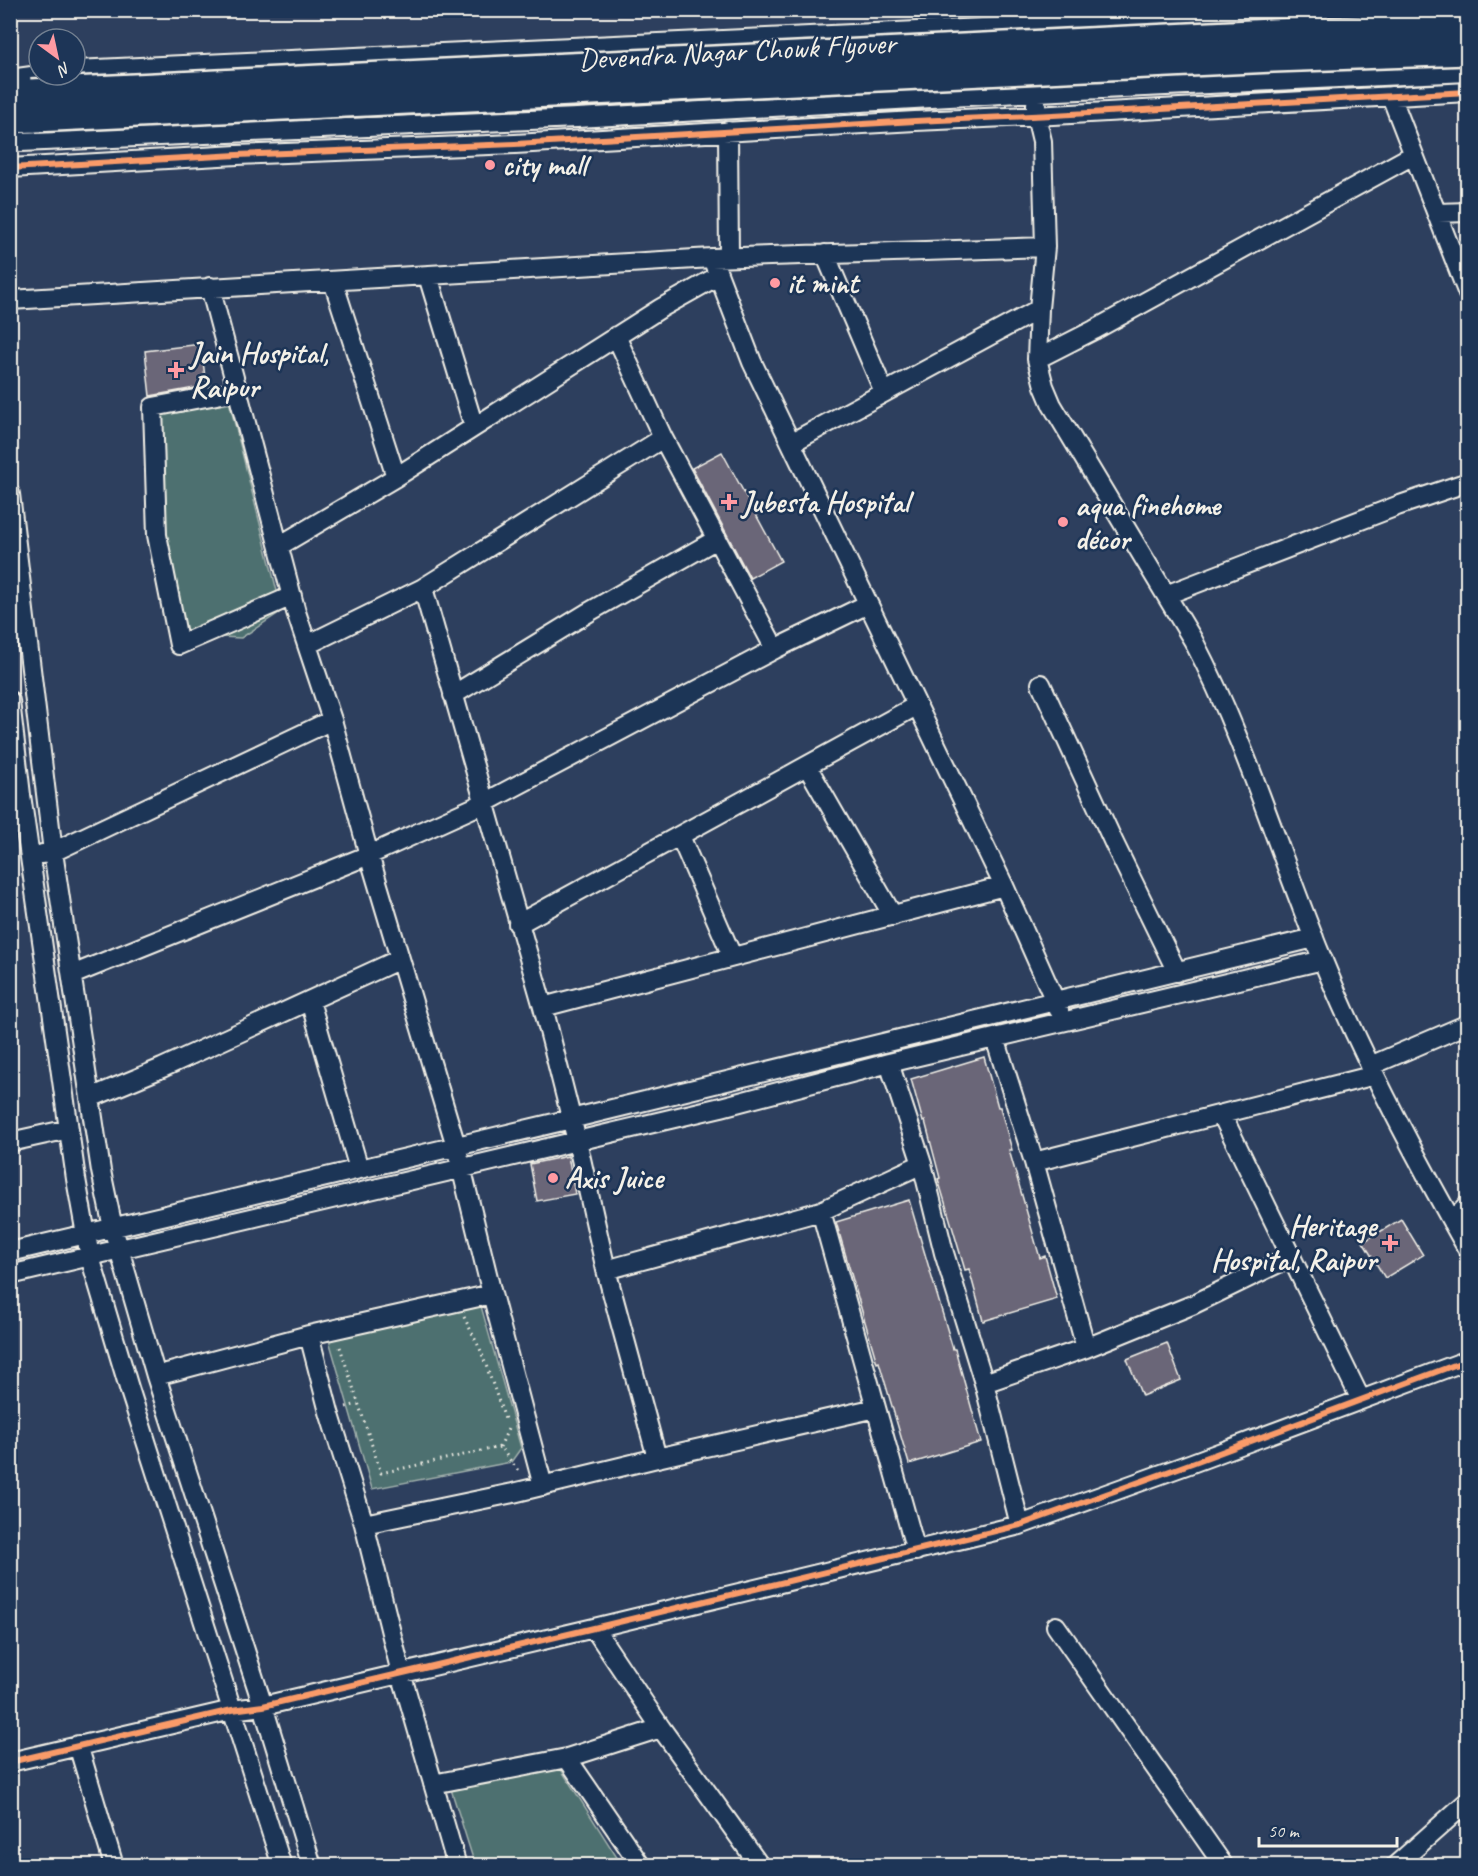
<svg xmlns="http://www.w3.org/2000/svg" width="1478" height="1876" font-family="Caveat,sans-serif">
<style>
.green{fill:#4e7070;stroke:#a1b0ac;stroke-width:1.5}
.building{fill:#6b6678;stroke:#f4f1e8;stroke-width:1.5}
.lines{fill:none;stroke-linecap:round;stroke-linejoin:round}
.minor-casing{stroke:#f4f1e8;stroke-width:22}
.highway-casing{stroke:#f4f1e8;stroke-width:32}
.path{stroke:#f4f1e8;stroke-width:3;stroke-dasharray:1.5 4.5;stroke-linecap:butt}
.minor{stroke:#1d3557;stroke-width:18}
.highway{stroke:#1d3557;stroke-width:27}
.highway-bridge-casing{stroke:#f4f1e8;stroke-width:32;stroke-linecap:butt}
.highway-bridge{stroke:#1d3557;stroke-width:27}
.cycleway-casing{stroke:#1d3557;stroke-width:10}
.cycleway{stroke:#fa9b69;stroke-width:6}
.poi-dot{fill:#ff9aa2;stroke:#1d3557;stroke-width:2}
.labels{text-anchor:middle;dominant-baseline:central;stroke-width:5;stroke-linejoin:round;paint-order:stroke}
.street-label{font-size:30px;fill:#f4f1e8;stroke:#1d3557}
.poi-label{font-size:30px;font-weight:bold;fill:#f4f1e8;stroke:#1d3557;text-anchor:start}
</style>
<rect width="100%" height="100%" fill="#2d3f5e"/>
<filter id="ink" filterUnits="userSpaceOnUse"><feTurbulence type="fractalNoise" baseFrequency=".0167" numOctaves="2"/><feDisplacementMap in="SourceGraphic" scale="12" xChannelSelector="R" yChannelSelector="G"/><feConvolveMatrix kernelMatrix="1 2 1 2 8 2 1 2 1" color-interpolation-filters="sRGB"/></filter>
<g filter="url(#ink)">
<path class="green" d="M227,393L282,611L241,638L199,636L168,623L153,406Z
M479,1299L521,1448L511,1462L372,1489L327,1333Z
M557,1763L618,1859L595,1866L475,1865L450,1786Z"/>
<path class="building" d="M201,344L206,386L150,396L145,351Z
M722,452L781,561L750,578L692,468Z
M984,1057L998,1107H1000L1012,1150H1009L1040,1258L1045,1256L1057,1299L983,1321L969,1269L965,1270L938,1179L940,1178L925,1121L923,1122L911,1079Z
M568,1156L575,1194L537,1201L530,1164Z
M909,1200L953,1349H955L981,1442L909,1464L879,1362L877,1363L836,1222Z
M1401,1219L1423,1255L1385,1278L1363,1242Z
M1167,1343L1181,1380L1142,1396L1127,1359Z"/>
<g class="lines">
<defs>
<path id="minor" d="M75,70L1045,25L1443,10
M10,79L39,75
M1391,96C1416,162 1443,228 1468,294
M1036,104V116L1042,141L1045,247L1039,309L1037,359L1044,386L1052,405L1193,640C1246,741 1278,851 1321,956C1362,1057 1414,1155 1468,1250
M728,131L729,257
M10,141L21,142L577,118L1037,92L1468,72
M10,168L237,155L515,144L915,121L1053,115L1468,92
M1438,213L1468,212
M825,254L884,392
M712,258L752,362L1004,886L1059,1010
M428,276L474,427
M333,281L396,477
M210,287L296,612L332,720L369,855L456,1146L492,1294L543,1486
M10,300L712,258L1045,247
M616,336L663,438L775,649
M1037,359L1094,330L1413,155
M238,391L153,407L157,535L179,645L292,596
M791,443L1039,309
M10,494L53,852L101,1171L113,1228L156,1376L263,1706L312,1866
M279,546L396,477L661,308L718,276
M423,588L543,1007L1004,886
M1166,595L1397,506L1468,482
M307,645L423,588L663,438
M1041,684L1114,843L1177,972
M453,695L589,612L717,539
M10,701L21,795L50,996L76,1179L90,1257L129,1388L282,1866
M807,766L893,916
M680,836L732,956
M42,854L53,852L332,720
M518,924L916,706
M72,975L369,855L484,803L775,649L868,604
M310,1001L359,1169
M543,1007L577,1141L606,1270
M995,1038L1034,1162L1086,1348
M889,1063L922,1164L944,1253L984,1383L1020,1525
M1370,1066L1468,1024
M90,1098L162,1068L400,959
M1222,1115L1361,1400
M10,1142L69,1129
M1034,1162L1375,1075
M821,1211L922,1164
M1452,1222L1468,1205
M10,1252L571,1119L1314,938
M10,1275L577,1141L721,1107L889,1063L1323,960
M309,1335L329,1412L364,1524L401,1673L457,1866
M156,1376L309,1335L492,1294
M984,1383L1086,1348L1192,1305L1291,1257
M657,1458L606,1270L821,1211L916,1551
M364,1524L513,1493L657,1458L876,1408
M1056,1626L1224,1866
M594,1628L661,1728L760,1866
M78,1745L114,1866
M567,1758L661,1728
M10,1762L232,1710L263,1706L594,1628L1020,1525L1192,1463L1468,1360
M433,1784L567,1758L641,1866
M1395,1866L1468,1801"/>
<path id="highway" d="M10,94L31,93
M10,119L35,118"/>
</defs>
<use href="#minor" class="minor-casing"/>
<use href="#highway" class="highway-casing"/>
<path class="path" d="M464,1317L481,1351L505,1419
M340,1347L381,1473L500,1447L520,1473
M346,1407L358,1404
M500,1447L508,1429"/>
<use href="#minor" class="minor"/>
<use href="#highway" class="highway"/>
<defs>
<path id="highway-bridge" d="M31,93L1272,33L1468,26
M35,118L1273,58L1468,51"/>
</defs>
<use href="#highway-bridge" class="highway-bridge-casing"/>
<use href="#highway-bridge" class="highway-bridge"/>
<defs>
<path id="cycleway" d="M10,168L237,155L515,144L915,121L1053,115L1468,92
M10,1762L232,1710L263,1706L594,1628L1020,1525L1192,1463L1468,1360"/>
</defs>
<use href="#cycleway" class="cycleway-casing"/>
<use href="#cycleway" class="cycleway"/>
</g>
</g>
<g class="poi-dot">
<circle cx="490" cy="165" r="6"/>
<circle cx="775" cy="283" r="6"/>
<path d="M173 361h6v6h6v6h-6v6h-6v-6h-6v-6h6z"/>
<path d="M726 493h6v6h6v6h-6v6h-6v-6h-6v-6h6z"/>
<circle cx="1063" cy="522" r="6"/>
<circle cx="553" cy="1178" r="6"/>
<path d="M1387 1234h6v6h6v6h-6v6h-6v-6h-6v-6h6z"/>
</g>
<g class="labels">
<g class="street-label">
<text transform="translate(737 51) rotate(-3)">Devendra Nagar Chowk Flyover</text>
</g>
<g class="poi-label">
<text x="502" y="165">city mall</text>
<text x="787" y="283">it mint</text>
<text x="190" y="353">Jain Hospital,<tspan x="190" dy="34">Raipur</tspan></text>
<text x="742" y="502">Jubesta Hospital</text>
<text x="1075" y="505">aqua finehome<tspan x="1075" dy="34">décor</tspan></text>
<text x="565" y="1178">Axis Juice</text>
<text x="1376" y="1226" text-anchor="end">Heritage<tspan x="1376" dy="34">Hospital, Raipur</tspan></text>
</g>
</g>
<rect width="1478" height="1876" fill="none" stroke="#1d3557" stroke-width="36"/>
<rect x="18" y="18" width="1442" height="1840" fill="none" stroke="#f4f1e8" stroke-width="2" filter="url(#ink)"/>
<g transform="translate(57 57) rotate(147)"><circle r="28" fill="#1d3557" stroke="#738091" stroke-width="1.5"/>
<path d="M0-4.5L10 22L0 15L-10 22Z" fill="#ff9aa2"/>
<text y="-9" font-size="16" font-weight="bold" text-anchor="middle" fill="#f4f1e8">N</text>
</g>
<path d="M1259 1837v9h138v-9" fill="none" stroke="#f4f1e8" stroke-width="3"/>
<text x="1268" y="1837" font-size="18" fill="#f4f1e8" stroke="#1d3557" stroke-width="4.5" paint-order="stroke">50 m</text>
</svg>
